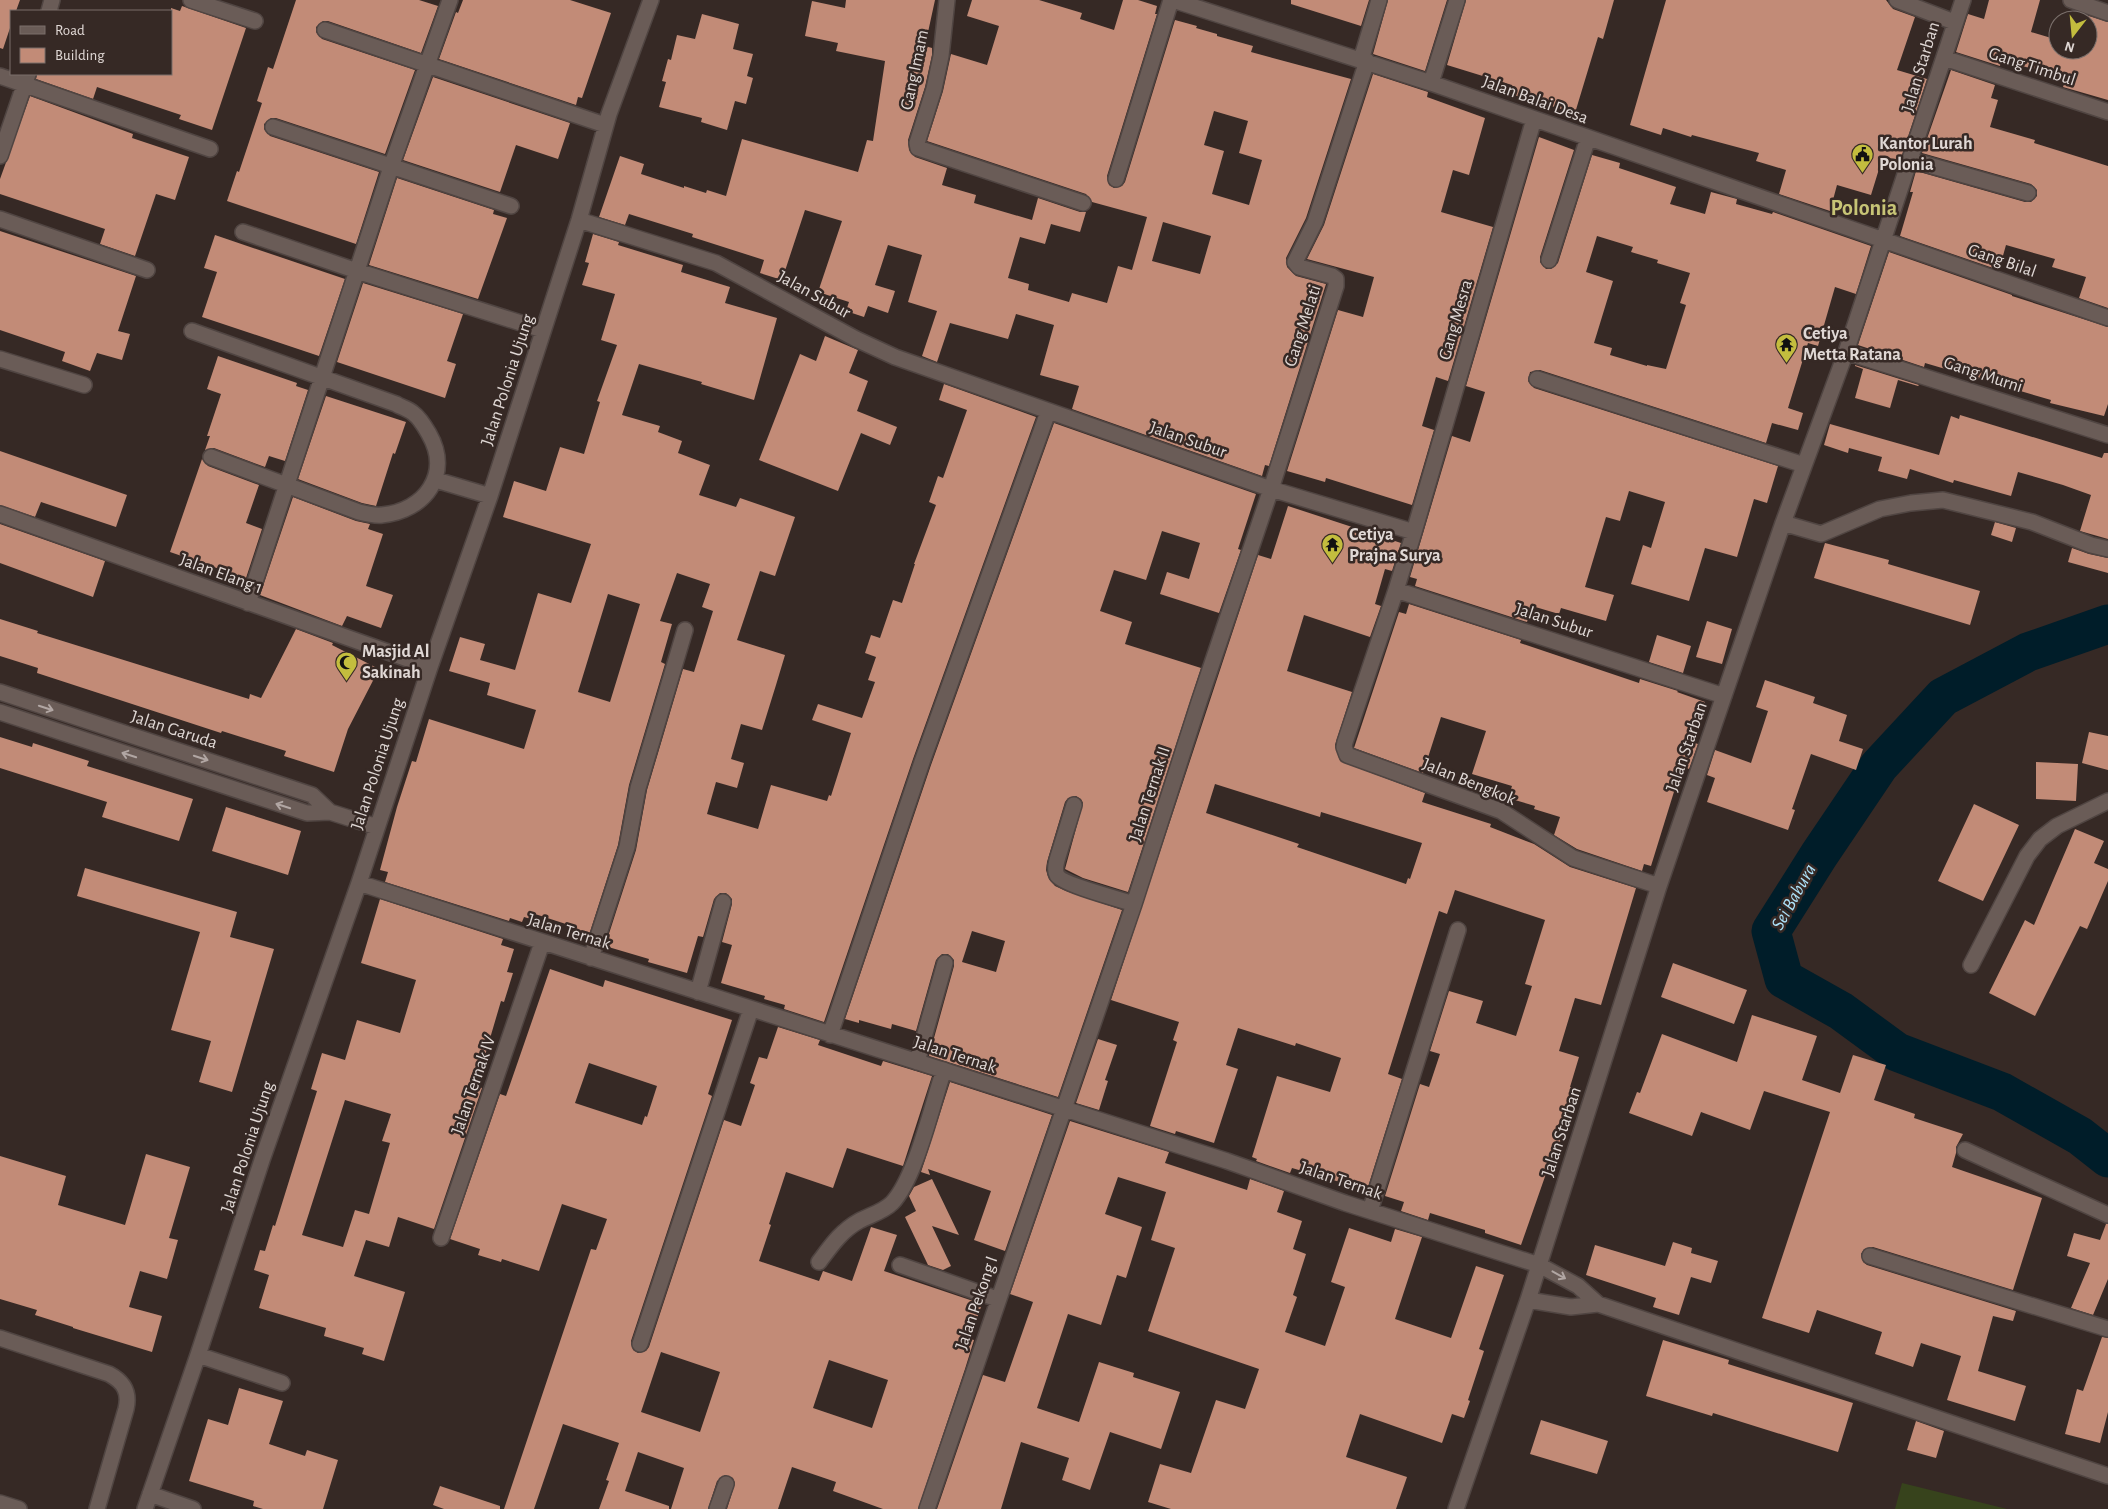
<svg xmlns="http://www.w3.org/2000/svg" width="2108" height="1509" font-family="'Alegreya Sans',sans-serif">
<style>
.green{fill:#37431c}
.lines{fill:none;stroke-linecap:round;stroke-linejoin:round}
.river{stroke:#001d29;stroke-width:39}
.building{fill:#c28b77;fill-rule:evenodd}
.minor-casing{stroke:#504542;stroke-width:18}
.minor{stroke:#6a5c57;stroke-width:15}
.oneway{stroke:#b1a6a3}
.labels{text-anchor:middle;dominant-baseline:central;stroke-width:5;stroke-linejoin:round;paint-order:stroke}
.street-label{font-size:18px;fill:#e0d8d5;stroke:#362925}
.poi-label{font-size:18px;font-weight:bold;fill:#e0d8d5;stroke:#362925;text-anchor:start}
.water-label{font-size:19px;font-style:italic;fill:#ade2f9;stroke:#362925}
.district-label{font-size:22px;font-weight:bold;fill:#c7c476;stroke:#362925}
</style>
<rect width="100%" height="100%" fill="#362925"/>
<path class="green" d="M1902,1483L2007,1509H1895Z"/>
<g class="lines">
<path class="river" d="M2108,624L2028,652L1943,697L1879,766L1819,855L1771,931L1784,979L1841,1011L1897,1052L2002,1092L2080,1136L2108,1158"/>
</g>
<path class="building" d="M0,0H20L16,11H11V25L3,49L0,48Z
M296,0H419L438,6L421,53L328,21H323L316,27V32L322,39L415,70L385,154L276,118H271L264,124V129L270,136L379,172L356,244L227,201L237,171L239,172L262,103L257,101L268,67L273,69Z
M463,0H570L611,13L582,98L578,97L576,105L439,59L456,12L458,13Z
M846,0H935L925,46L932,48V55L925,87L908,140L909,150L915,157L947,168L942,185L976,195L974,203L1032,220L1038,198L1080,212H1086L1080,232L1051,224L1045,244L1020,237L1008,278L1029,284L1028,290L1069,302L1072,293L1107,303L1118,266L1132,270L1147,217L1092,202L1086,194L927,141L943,91L951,54L987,65L999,26L967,16L972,0H1039L1082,13L1080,19L1114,30L1123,0H1138L1157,6L1155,14H1157L1107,176L1109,185L1114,188L1122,186L1125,182L1175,20L1197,26L1196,28L1217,34V36L1253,46L1251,52L1351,79L1306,218L1286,258L1287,267L1296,276L1326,284L1269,466L1265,465L1262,476L1072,409L1079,386L1040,375L1054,325L1016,314L1008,339L950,323L937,362L922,356L937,311L908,302L922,255L888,245L875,285L895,291L888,313L868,306L864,317L846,311L849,302L818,292L842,221L805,210L782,280L760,273L764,260L692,237L693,234L629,214L625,225L599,217L620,156L644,164L641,174L684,188V186L706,193L707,190L726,196L742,139L858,172L867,140L873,141L885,61L836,51L838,43L805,36L812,1L845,8ZM1214,111L1248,121L1239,153L1262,160L1249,205L1212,194L1224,151L1204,145ZM1163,222L1211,236L1200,274L1152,261Z
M1291,0H1369L1361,26L1291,4Z
M1388,0H1447L1425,71L1373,54Z
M1466,0H1614L1603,39L1598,37L1575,113L1510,94L1512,85L1447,65Z
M1666,0H1886L1893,9L1915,17L1897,70L1927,79L1900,161L1883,156L1871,195L1837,185L1830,211L1779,194L1786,170L1756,161L1759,153L1692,135L1691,137L1663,128L1661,135L1630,125Z
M1989,0H2040L2031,32L2058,40V50H2088V20H2070L2073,11L2108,22V100L2063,87L2066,78L2001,60L2000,66L1956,52L1968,14L1984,19Z
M182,6L246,28L212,130L179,119L181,115L97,87L93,99L36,79L37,74H171V8L180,11Z
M702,14L739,24L733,49L753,54L747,76L753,78L746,104L735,101L727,130L701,122L702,118L659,107L666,82L662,81L668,59L671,60L677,35L695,39Z
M1951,70L1995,85L1991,98L1998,100L1990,127L2035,140L2034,143L2108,166V308L2079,298L2086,277L2052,267L2055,259L2006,245L1999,270L1900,236L1913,192H1910L1916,171L2025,202H2031L2037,196V190L2031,184L1922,153Z
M1373,74L1428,92L1427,97L1485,118L1469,175L1453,170L1441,212L1493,227L1448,381L1436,377L1422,426L1434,430L1412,505L1326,478L1325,482L1287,471L1338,310L1363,317L1374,277L1307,259L1324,225Z
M433,77L570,123L558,159L516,145L500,192L403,160Z
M30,96L133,134L132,138L189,157L175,200L156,194L135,256L100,244L105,229L0,194V179Z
M1539,137L1574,150L1540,257V262L1546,269H1551L1558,263L1592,155L1620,163L1619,168L1676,187L1670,204L1705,214L1711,192L1737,199L1736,204L1772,214L1773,212L1871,246L1856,294L1835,287L1818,346L1808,343L1788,408L1803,413L1798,430L1772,423L1766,443L1540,370L1530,372L1528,381L1534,388L1778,466L1767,503L1754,499L1737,557L1705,548L1689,601L1631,584L1643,545L1651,548L1665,502L1629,491L1620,521L1606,517L1585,587L1614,595L1606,621L1561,608L1559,614L1532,606L1527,622L1415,586L1417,579L1410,577L1452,436L1470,442L1485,392L1466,386ZM1597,236L1633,247L1631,252L1658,260L1657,263L1690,273L1680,303L1686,305L1666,369L1647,365V366L1610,355L1612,348L1594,343L1613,281L1586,272Z
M397,178L494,210L493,214L507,218L478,299L369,265Z
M0,231L136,276L118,331L130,334L122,360L97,353L90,371L62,361L65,352L0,330Z
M593,234L619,242L618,245L683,265L681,272L730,287L725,303L777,318L754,400L701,384L702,382L639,364L622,415L660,426L658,432L682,441L678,453L710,465L699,495L736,507L740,498L795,517L775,576L760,571L737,640L785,655L776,685L762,730L741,724L731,759L744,763L737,788L716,782L707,814L758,829L771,785L827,801L829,795L831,796L851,733L812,720L818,704L862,718L875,682L868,680L876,657L865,653L871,635L880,638L893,600L902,603L915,564H914L936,505L929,502L938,476L943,478L967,410L939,400L944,384L1036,417L913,759L824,1022L784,1009L785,1005L764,999L765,996L721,983L732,945L722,942L732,904V899L726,893H720L714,899L703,937L698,936L687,973L648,962L649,959L605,946L636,850L647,790L683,669L694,672L713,611L702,607L710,584L677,573L660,621L672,624L661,662L665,664L629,785L618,845L588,938L567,932L569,925L535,914L534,920L524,917L522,922L510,918L509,921L385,882L388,872L380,870L397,807L412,761L416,762L429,719L524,749L536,710L487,695L490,683L449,671L460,637L485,644L480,660L515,670L538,593L571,603L591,544L503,517L514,481L546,491L560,447L584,454L600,402L597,401L617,345L601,340L615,294L582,285L589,263L585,262ZM608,594L640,604L610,702L578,692Z
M215,235L345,279L319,356L202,317L217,272L204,268Z
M1889,252L2012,295V296L2108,327V404L2104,416L2050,403L2051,400L1925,363L1924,367L1858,345Z
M363,283L463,314L447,361L456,364L445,398L337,362Z
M825,336L858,350L849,373L868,381L857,411L897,427L890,445L861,433L838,491L759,460L800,354L816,361Z
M218,356L297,383L296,386L308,390L285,461L269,456L265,467L214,448L205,450L210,436H207L221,394L207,389Z
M1855,365L1919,385L1918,386L1898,380L1890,408L1855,398L1863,369L1855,366Z
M326,396L406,422L395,454L393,453L376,506L362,503L298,479Z
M1960,415L2102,458L2104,453H2108V539L2080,531L2091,495L2063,485L2018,472L2011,496L1954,480L1953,483L1910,469L1907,479L1878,471L1882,457L1849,448L1848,453L1824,445L1830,424L1939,455L1951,416L1959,419Z
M1054,423L1256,494L1238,549L1241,550L1219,613L1160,594L1167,572L1189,579L1200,543L1162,531L1146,580L1114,570L1100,611L1132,622L1125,644L1201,668L1128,892L1083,878L1065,869L1083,803L1081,799L1076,796L1068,798L1065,802L1047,862L1046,870L1049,879L1055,886L1066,891L1122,910L1058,1097L929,1056L954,966V960L948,954H942L936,960L916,1031L892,1024L891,1029L859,1020V1023L845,1019L931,765ZM972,931L1005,941L996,972L962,962Z
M0,451L127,495L116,527L41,502L35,517L0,505Z
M202,459L208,466L259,485L246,523L262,529L246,578L170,552Z
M293,497L356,521L370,524L368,529L383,534L366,586L393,595L381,628L347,616L342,626L260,595Z
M1288,506L1401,543L1392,571L1385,569L1375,604L1381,606L1370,637L1304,615L1287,671L1352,692L1335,745L1340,761L1425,793L1422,802L1491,824L1490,827L1534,844L1570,867L1636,888L1601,1005L1575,998L1559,1051L1579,1057L1570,1087L1576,1088L1558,1149L1555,1148L1521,1245L1485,1233V1230L1430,1213L1428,1220L1401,1211L1404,1202L1385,1196L1420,1084L1429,1087L1440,1054L1430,1051L1449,991L1483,1001L1476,1023L1516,1036L1532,986L1525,984L1545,920L1455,890L1447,914L1439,911L1388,1074L1402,1079L1367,1190L1292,1168L1290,1173L1256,1161L1257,1159L1252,1157L1277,1076L1330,1092L1341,1058L1296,1043L1295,1046L1238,1028L1226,1065L1238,1069L1214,1143L1176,1131L1175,1134L1150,1126L1177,1042L1173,1040L1179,1022L1111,1000L1258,555L1271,559ZM1215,784L1320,817L1321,812L1422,843L1410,879L1408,878L1406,884L1297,847L1299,844L1206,813Z
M1995,522L2016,528L2012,542L1991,535Z
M0,524L105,561L93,597L0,563Z
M1825,543L1889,560L1888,564L1980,591L1970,625L1814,578Z
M2072,548L2089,554L2108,558V573L2068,562Z
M1409,604L1521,640L1520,643L1639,683L1640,679L1678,691L1677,692L1705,702L1691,739V742L1698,744L1689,769L1683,766L1677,782L1651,866L1644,864L1642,871L1577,849L1554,835L1560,817L1534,809L1535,806L1508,798L1512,786L1472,774L1486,731L1441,717L1423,773L1354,748L1399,612L1406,614Z
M0,619L38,631L37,633L249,699L250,694L261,698L296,629L333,643L332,645L379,669L348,729L334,772L284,756L286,751L222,731L221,733L37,673L38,668L0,656Z
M1707,621L1732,629L1722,664L1696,657Z
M1657,635L1691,646L1683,673L1649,662Z
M1765,680L1815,697L1813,703L1847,715L1839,741L1863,749L1856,770L1811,754L1792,809L1795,810L1788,830L1707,802L1715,778L1707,775L1715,750L1751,763L1768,711L1756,707Z
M2089,732L2108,736V770L2082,763Z
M0,737L32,747L33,743L89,761L87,766L193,799L179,841L102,817L107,802L0,768Z
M2036,762L2078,764L2076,801L2036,799Z
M1974,804L2019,825L1983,901L1938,881Z
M226,807L301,831L288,875L212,851Z
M2075,829L2104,841L2094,863L2108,869V881L2087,929L2080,926L2035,1016L1989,993L2025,920L2034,925Z
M85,868L237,912L230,937L274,949L232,1092L199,1082L211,1041L171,1030L200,932L77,896Z
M380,899L503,939L501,945L514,949L507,972L513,973L504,1002L501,1001L476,1086L482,1088L434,1229L398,1217L389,1247L366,1240L354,1276L405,1292L384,1361L362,1354L364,1348L324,1336L326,1328L259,1308L269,1275L254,1270L260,1250L265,1251L273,1225L275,1226L317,1091L311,1089L322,1053L345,1060L357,1020L400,1033L416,980L361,963ZM345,1100L391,1114L382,1141L390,1143L369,1214L355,1210L343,1247L302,1235Z
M1673,963L1747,990L1734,1024L1661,997Z
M550,969L603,987L605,980L732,1020L708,1094L712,1096L631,1341L633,1350L638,1353L646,1351L649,1347L724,1120L741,1126L755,1085L750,1083L759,1057L767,1059L778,1027L820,1040L818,1045L881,1066L883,1061L932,1076L903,1166L847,1148L833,1188L786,1172L769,1224L771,1225L759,1261L819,1281L823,1271L852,1281L871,1227L897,1235L884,1271L982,1304L970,1339L974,1340L965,1369L918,1509H883L833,1491L836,1482L792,1467L778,1509H727L735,1483L733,1478L725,1475L717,1481L708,1509H671L684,1468L638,1452L625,1491L669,1506V1509H599L609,1481L606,1480L619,1443L563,1424L534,1509H504L591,1249L596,1250L607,1219L562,1204L539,1271L502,1259L501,1262L478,1255L480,1249L450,1239L500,1094L506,1096ZM589,1063L657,1086L647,1117L645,1116L642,1125L575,1103ZM661,1352L720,1372L700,1432L641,1412ZM829,1360L888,1380L872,1428L813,1408Z
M1752,1015L1817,1036L1802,1080L1840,1093L1853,1055L1886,1065L1874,1100L1915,1114L1914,1118L1963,1134L1956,1147V1153L1952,1167L2042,1198L2013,1290L1873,1247L1864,1249L1861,1254L1863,1262L1867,1265L2016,1311L2013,1321L1993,1316L1978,1371L2026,1386L2015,1421L1947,1400L1961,1356L1921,1343L1913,1367L1875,1354L1882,1332L1817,1310L1809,1333L1762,1318L1830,1112L1764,1091L1750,1130L1701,1112L1692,1136L1629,1113L1637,1092L1640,1093L1662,1034L1737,1062Z
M1098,1039L1117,1045L1105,1080L1108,1081L1099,1110L1076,1103Z
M950,1082L1052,1115L1005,1251L974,1240L991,1191L928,1169L930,1175L921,1172Z
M1070,1121L1169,1152L1165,1163L1247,1190L1250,1179L1284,1191L1277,1212L1302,1221L1293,1249L1306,1254L1293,1295L1297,1297L1285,1332L1325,1346L1345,1287L1331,1282L1349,1228L1391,1242L1395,1229L1422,1237L1395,1319L1451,1338L1476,1266L1504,1275L1479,1349L1484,1351L1468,1400L1470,1401L1464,1418L1452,1414L1442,1443L1360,1414L1346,1457L1407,1477L1396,1509H1171L1148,1502L1160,1464L1191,1473L1216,1400L1245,1409L1259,1369L1148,1331L1175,1248L1151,1240L1166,1192L1118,1177L1105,1214L1142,1227L1126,1278L1117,1275L1101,1325L1068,1314L1037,1408L1079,1422L1099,1362L1134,1373L1133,1377L1180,1392L1161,1449L1110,1432L1090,1490L1062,1480L1069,1458L1021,1442L1001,1509H937L983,1375L1005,1382L1033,1302L1010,1294Z
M146,1154L190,1167L169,1238L178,1240L167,1279L140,1271L129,1307L162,1316L152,1352L73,1328V1327L35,1315L37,1310L0,1299V1156L66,1176L58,1205L125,1225Z
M932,1179L959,1235L932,1226L951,1266L943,1270L928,1265L905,1217L916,1211L909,1196L914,1187Z
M2106,1224H2108V1279L2093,1315L2071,1308L2090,1263L2067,1256L2074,1233L2100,1240Z
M1673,1242L1692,1248L1691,1253L1718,1261L1711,1283L1691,1277L1679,1315L1653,1307L1656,1298L1586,1275L1595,1245L1665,1266Z
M2102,1337L2108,1338V1412L2100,1443L2065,1434L2077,1389L2083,1391Z
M1663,1340L1729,1360L1728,1364L1853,1403L1838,1452L1713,1413L1712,1416L1646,1396Z
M239,1388L283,1401L269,1444L305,1456L307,1450L338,1460L323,1509H263L253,1506L254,1501L189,1481L208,1419L228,1425Z
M1541,1420L1608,1441L1597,1474L1530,1454Z
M1916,1421L1944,1431L1936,1458L1907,1450Z
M440,1486L500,1506V1509H444L433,1505Z"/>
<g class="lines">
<defs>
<path id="minor" d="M191,0L255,21
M947,0L941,56L934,89L917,143L918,148L1083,203
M1173,0L1431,83L2108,318
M1897,0L1954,22
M2071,0L2108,13
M49,11L52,0
M325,30L605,125
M1944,58L2108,112
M1361,60L1379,0
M0,76L210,149
M1431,83L1457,0
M273,127L511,206
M0,156L28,74
M1911,160L2028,193
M1116,179L1171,0
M0,219L147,270
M579,220L716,263L856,339L895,357L1271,489L1414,532L1396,590L1724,696
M243,232L357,271L543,330
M1549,260L1588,138
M192,331L396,404C401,407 408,409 413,413C420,418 425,427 429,434C452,474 425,511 382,515C375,516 367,514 359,512L211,457
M1846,352L2108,435
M0,359L84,385
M1537,379L1804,465
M436,480L490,496
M0,514L430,667
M1783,523L1821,534L1880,509L1911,503L1943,500L2032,522L2091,545L2108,549
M1414,532L1534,119
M1396,590L1345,742L1344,747L1347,755L1501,811L1573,858L1659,886
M248,603L391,167L450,0
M0,692L312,795L330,812
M0,712L307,813L330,812L377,827
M1074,805L1057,860C1056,865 1054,870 1057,875C1061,884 1122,900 1134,904
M359,883L1227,1161L1345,1203L1539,1265L1578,1286L1598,1304L1571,1307L1528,1300
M591,958L627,847L638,788L685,630
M1971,965L2027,856L2040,839L2057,826L2108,801
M698,992L723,902
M830,1035L922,762L1048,412
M917,1062L945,963
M1965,1150L2108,1215
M1370,1211L1458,930
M441,1238L542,943
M1870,1256L2108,1329
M819,1262C831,1246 841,1231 859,1221C870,1215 883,1212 892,1203C916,1178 932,1104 944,1070
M900,1265L997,1299
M1598,1304L2108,1476
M0,1338L109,1374C124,1382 130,1392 126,1409L97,1509
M640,1344L751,1009
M198,1355L282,1383
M150,1494L193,1509
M0,1503L19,1509
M145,1509L198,1355L262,1160L359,883L430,667L490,496L579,220L609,114L651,0
M717,1509L726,1484
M927,1509L1134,904L1199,702L1271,489L1336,286V279L1332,276L1299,267L1295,262L1315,222L1367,61
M1456,1509L1528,1300L1659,886L1783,523L1846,352L1963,0"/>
</defs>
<use href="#minor" class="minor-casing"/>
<use href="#minor" class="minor"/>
</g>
<defs><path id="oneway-shaft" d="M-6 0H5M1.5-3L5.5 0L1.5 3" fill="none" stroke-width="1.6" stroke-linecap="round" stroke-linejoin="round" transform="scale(1.25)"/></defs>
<g class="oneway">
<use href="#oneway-shaft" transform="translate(46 708) rotate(18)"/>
<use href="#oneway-shaft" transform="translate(129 755) rotate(-162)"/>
<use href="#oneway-shaft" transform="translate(201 758) rotate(18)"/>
<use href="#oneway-shaft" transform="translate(283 806) rotate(-162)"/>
<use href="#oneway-shaft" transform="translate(1559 1275) rotate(29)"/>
</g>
<defs>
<symbol id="civic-pin" viewBox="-11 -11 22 30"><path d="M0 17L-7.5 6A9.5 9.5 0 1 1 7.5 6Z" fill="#c3bd3e" stroke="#362925"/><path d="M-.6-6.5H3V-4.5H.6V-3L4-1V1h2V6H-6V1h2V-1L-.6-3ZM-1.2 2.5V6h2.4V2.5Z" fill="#111"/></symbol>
<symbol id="temple-pin" viewBox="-11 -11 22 30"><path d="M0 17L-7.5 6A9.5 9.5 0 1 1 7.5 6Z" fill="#c3bd3e" stroke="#362925"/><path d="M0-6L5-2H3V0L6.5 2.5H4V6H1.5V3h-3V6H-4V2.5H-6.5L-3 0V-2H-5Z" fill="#111"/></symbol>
<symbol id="mosque-pin" viewBox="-11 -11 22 30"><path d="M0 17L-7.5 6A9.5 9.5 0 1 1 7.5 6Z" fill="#c3bd3e" stroke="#362925"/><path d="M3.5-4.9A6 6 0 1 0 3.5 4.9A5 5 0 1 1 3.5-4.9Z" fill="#111"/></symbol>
</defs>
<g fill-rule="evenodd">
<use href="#civic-pin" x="1850" y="142" width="25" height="34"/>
<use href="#temple-pin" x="1774" y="332" width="25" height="34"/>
<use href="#temple-pin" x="1320" y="532" width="25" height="34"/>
<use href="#mosque-pin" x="334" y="650" width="25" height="34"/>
</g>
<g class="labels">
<g class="street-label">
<text transform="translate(1921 67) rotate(-73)">Jalan Starban</text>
<text transform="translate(2032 67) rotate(18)">Gang Timbul</text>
<text transform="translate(915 70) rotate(-78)">Gang Imam</text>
<text transform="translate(1535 100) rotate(20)">Jalan Balai Desa</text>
<text transform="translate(2002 261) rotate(19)">Gang Bilal</text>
<text transform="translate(814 295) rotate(29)">Jalan Subur</text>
<text transform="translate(1456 320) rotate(-74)">Gang Mesra</text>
<text transform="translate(1303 326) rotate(-72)">Gang Melati</text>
<text transform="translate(1983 375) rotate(18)">Gang Murni</text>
<text transform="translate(508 380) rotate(-72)">Jalan Polonia Ujung</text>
<text transform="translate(1188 440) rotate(19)">Jalan Subur</text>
<text transform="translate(221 574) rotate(20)">Jalan Elang 1</text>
<text transform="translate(1554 621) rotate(18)">Jalan Subur</text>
<text transform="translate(174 730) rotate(18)">Jalan Garuda</text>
<text transform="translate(1687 747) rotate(-71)">Jalan Starban</text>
<text transform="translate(378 764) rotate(-72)">Jalan Polonia Ujung</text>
<text transform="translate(1469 782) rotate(22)">Jalan Bengkok</text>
<text transform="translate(1150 794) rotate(-72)">Jalan Ternak II</text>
<text transform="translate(569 932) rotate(17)">Jalan Ternak</text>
<text transform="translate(955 1055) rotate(18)">Jalan Ternak</text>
<text transform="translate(474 1085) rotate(-71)">Jalan Ternak IV</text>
<text transform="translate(1562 1132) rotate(-72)">Jalan Starban</text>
<text transform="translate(248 1147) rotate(-72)">Jalan Polonia Ujung</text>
<text transform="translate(1341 1181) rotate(19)">Jalan Ternak</text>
<text transform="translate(977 1303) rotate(-71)">Jalan Pekong I</text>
</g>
<g class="poi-label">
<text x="1879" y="144">Kantor Lurah<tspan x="1879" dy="21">Polonia</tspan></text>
<text x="1803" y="334">Cetiya<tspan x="1803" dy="21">Metta Ratana</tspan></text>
<text x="1349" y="535">Cetiya<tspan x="1349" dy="21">Prajna Surya</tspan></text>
<text x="362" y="652">Masjid Al<tspan x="362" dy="21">Sakinah</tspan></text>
</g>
<g class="water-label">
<text transform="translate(1794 897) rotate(-61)">Sei Babura</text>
</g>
<g class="district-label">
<text x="1864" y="208">Polonia</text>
</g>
</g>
<rect x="10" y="10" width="162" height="65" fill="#362925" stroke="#7a6f6b"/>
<rect x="20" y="26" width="25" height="8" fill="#6a5c57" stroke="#7a6f6b"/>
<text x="55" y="35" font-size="15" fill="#e0d8d5">Road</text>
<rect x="20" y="48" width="25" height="15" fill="#c28b77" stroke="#7a6f6b"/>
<text x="55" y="60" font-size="15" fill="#e0d8d5">Building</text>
<g transform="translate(2073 35) rotate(196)"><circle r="24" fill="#362925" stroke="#7a6f6b"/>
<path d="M0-4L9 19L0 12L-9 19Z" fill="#c3bd3e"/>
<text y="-8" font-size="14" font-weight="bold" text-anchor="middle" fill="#e0d8d5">N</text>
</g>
</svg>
